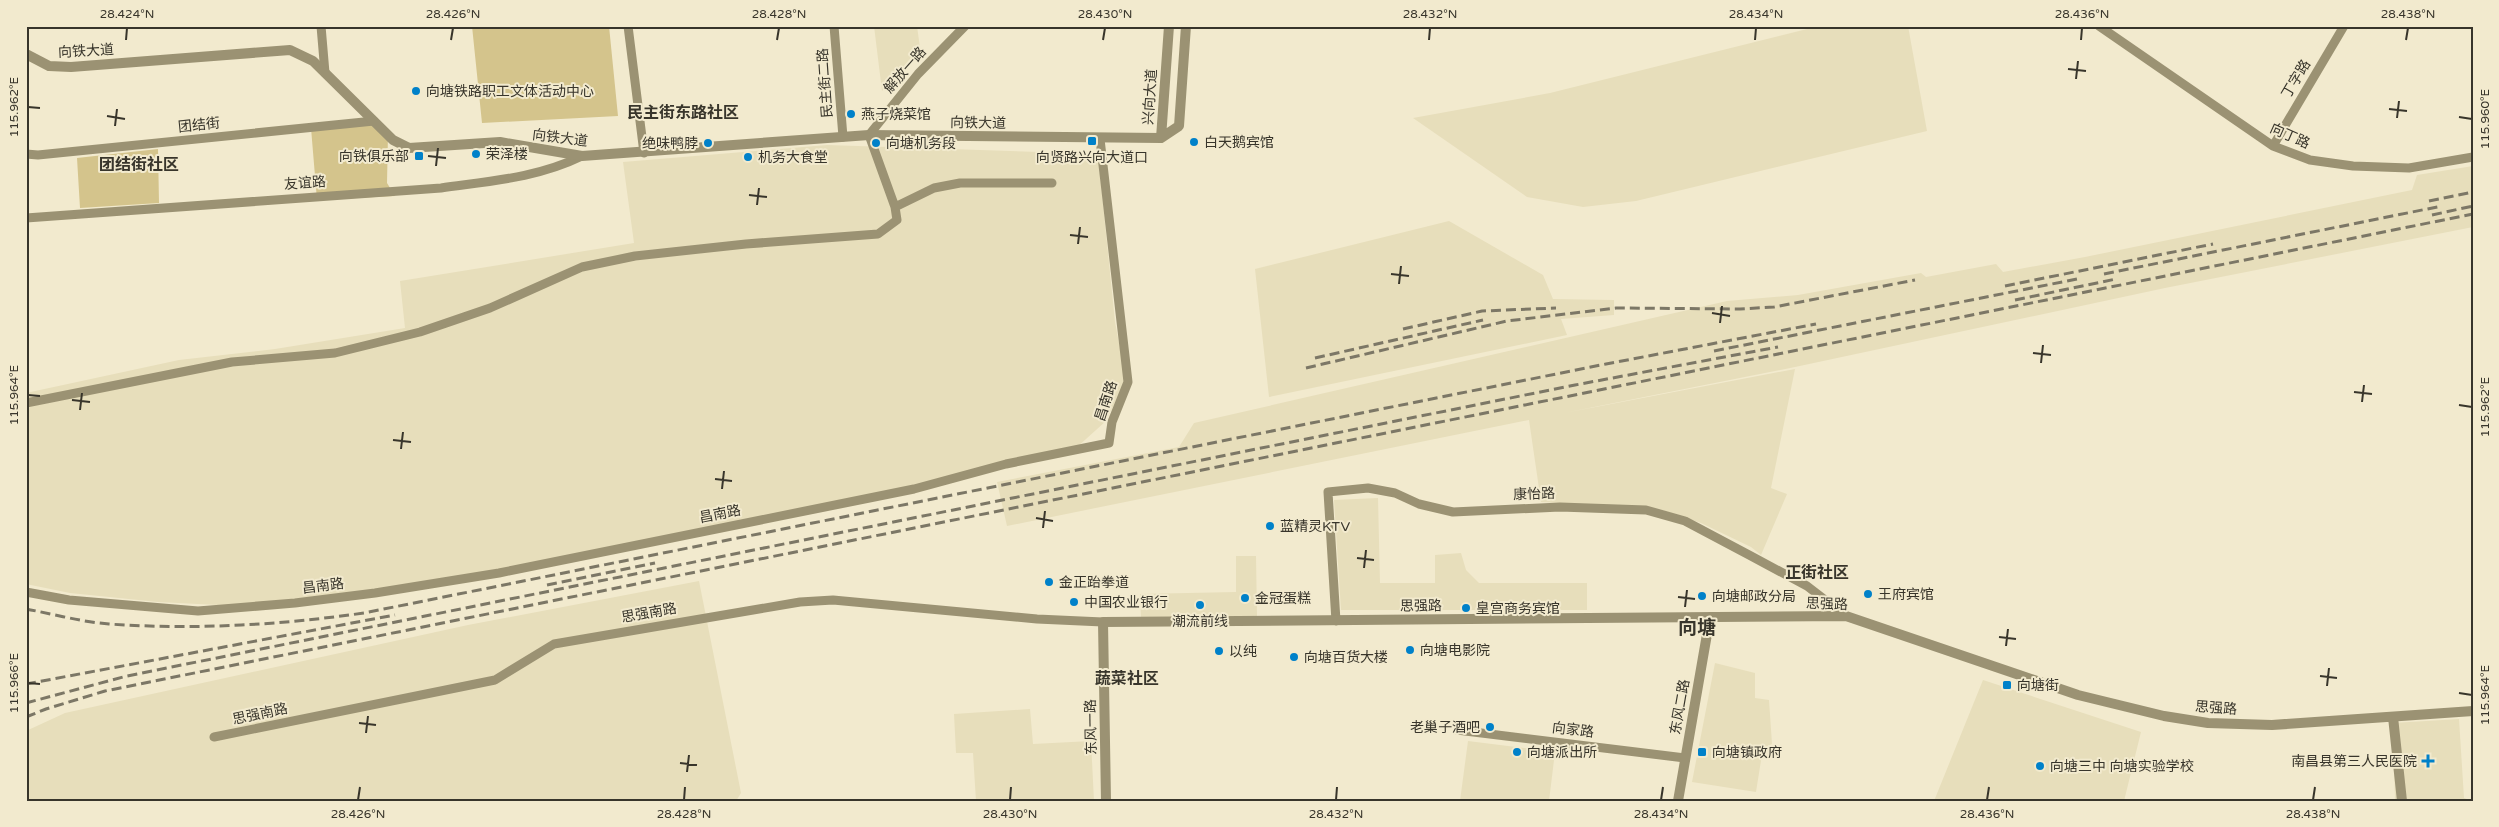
<svg xmlns="http://www.w3.org/2000/svg" width="2499" height="827" font-family="'Varela Round','Noto Sans SC',sans-serif">
<style>
.built{fill:#e7debb}
.green{fill:#d4c48c}
.lines{fill:none;stroke-linecap:round;stroke-linejoin:round}
.minor{stroke:#9b9273;stroke-width:9}
.tertiary{stroke:#9b9273;stroke-width:10}
.rail{stroke:#7c7766;stroke-width:3;stroke-dasharray:10 5;stroke-linecap:butt}
.ticks{fill:none;stroke:#38352b;stroke-width:2}
.poi-dot{fill:#0081c9;stroke:#f2eace;stroke-width:2}
.labels{text-anchor:middle;dominant-baseline:central;stroke-width:4;stroke-linejoin:round;paint-order:stroke}
.street-label{font-size:14px;fill:#38352b;stroke:#f2eace}
.poi-label{font-size:14px;fill:#38352b;stroke:#f2eace;text-anchor:start}
.quarter-label{font-size:16px;font-weight:bold;fill:#38352b;stroke:#f2eace}
.district-label{font-size:19px;font-weight:bold;fill:#38352b;stroke:#f2eace}
.neatline{fill:none;stroke:#38352b;stroke-width:2}
.ticks-label{font-size:12px;text-anchor:middle;fill:#38352b}
</style>
<rect width="100%" height="100%" fill="#f2eace"/>
<path class="built" d="M874,26H917L920,48L882,91Z
M1819,26H1908L1927,131L1636,201L1583,207L1527,197L1413,118L1550,93Z
M827,145L1098,154L1115,322L1126,380L1106,421L1076,448L865,497L482,576L238,606L158,602L70,593L26,584V393L179,360L275,349L405,328L400,281L634,243L623,162Z
M2473,166V227L2165,288L1795,367L1564,413L1795,369L1771,488L1787,494L1761,555L1751,547L1701,523L1659,509L1541,502L1529,420L1007,526L997,482L1179,447L1194,423L1727,301L1798,295L1921,273L1926,277L1996,264L2003,272L2085,257L2412,190L2417,175Z
M1449,221L1543,275L1553,299L1614,300V315L1561,319L1567,335L1269,397L1255,269Z
M1378,498L1380,583H1435V555L1461,553L1466,570L1479,583H1587V610H1341L1334,500Z
M1236,556H1256L1257,616L1141,618L1140,594L1236,592Z
M699,581L741,793L736,801H26V731L65,713L468,625Z
M1715,663L1755,673V698L1769,700L1772,744L1763,748L1756,792L1692,782Z
M1983,680L2141,732L2124,801H1934Z
M1030,709L1033,744L1091,741L1094,801H976L973,753H956L954,714Z
M2459,719L2464,798L2473,801H2395L2393,723Z
M1468,741L1555,752L1549,801H1460Z"/>
<path class="green" d="M472,26H609L618,116L482,123Z
M376,123L388,134L387,183L395,196L317,200L311,128Z
M158,149L159,203L80,208L77,158Z"/>
<g class="lines">
<path class="minor" d="M321,26L325,73
M628,26L644,153
M834,26L843,137
M2099,26L2273,146L2310,160L2353,166L2409,168L2473,157
M2273,146L2344,26
M26,154L38,155L374,121
M895,207L934,188L960,183H1052
M26,218L441,188C490,181 537,178 582,156
M26,403L232,362L335,353L420,332L490,308L582,267L635,256L746,244L878,234L897,220L895,207L869,135L918,74L965,26
M26,592L69,600L198,611L295,603L375,593L499,573L914,489L1006,464L1109,443L1112,422L1128,382L1100,139
M1336,621L1328,492L1368,488L1395,493L1419,504L1453,512L1560,507L1646,510L1685,521L1751,556L1807,586L1846,616
M1457,730L1685,758
M214,737L495,680L554,644L800,602L833,600L1037,619L1103,622"/>
<path class="tertiary" d="M26,54L49,66L71,67L290,50L313,61L393,140L409,148L500,142L582,156L869,135L1161,138
M1161,138L1179,126L1186,26
M1161,138L1169,26
M2393,717L2402,801
M1106,801L1103,622L1846,616L2078,695L2164,716L2208,723L2272,725L2473,711
M1678,801L1710,617"/>
<path class="rail" d="M2429,201L2473,192
M2432,215L2473,206
M2104,274L2442,206
M2005,286L2213,244
M2015,300L2116,279
M1403,329L1482,311L1556,308
M1714,351L2077,279
M1315,358L1483,320
M1306,368L1507,321L1616,308L1740,309L1774,307L1915,280
M547,585L655,563
M26,609C53,614 82,622 109,624C195,630 279,625 364,613L1606,364L1816,324
M26,684L395,615
M26,703L127,676L1575,385L1778,347
M26,717L46,709L105,691L2473,214"/>
</g>
<path class="ticks" d="M126,40L127,28M451,40L453,28M777,40L779,28M1103,40L1105,28M1429,40L1430,28M1755,40L1756,28M2081,40L2082,28M2406,40L2408,28M2068,69L2086,71M2076,79L2078,61M28,107L40,108M2389,109L2407,111M107,116L125,119M2459,117L2472,119M2397,118L2399,101M115,126L117,109M428,156L446,158M436,166L438,148M749,195L767,197M757,205L759,188M1070,235L1088,237M1078,244L1080,227M1391,274L1409,276M1399,284L1401,266M1712,313L1730,316M1720,323L1722,306M2033,353L2051,355M2041,363L2043,345M2354,392L2372,394M28,395L40,396M72,400L90,402M2362,402L2364,385M2459,405L2472,407M80,410L82,393M393,440L411,442M401,449L403,432M715,479L732,481M722,489L724,471M1036,518L1053,521M1043,528L1045,511M1357,558L1374,560M1364,568L1366,550M1678,597L1695,599M1685,607L1687,590M1999,637L2016,639M2006,646L2008,629M2320,676L2337,678M28,683L40,684M2327,686L2329,668M2459,693L2472,695M359,723L376,725M366,733L368,716M680,763L697,765M687,772L689,755M358,800L360,787M684,800L685,787M1010,800L1011,787M1336,800L1337,787M1661,800L1663,787M1987,800L1989,787M2313,800L2315,787"/>
<g class="poi-dot">
<circle cx="416" cy="91" r="5"/>
<circle cx="851" cy="114" r="5"/>
<rect x="1087" y="136" width="10" height="10" rx="2.5"/>
<circle cx="1194" cy="142" r="5"/>
<circle cx="708" cy="143" r="5"/>
<circle cx="876" cy="143" r="5"/>
<circle cx="476" cy="154" r="5"/>
<rect x="414" y="151" width="10" height="10" rx="2.5"/>
<circle cx="748" cy="157" r="5"/>
<circle cx="1270" cy="526" r="5"/>
<circle cx="1049" cy="582" r="5"/>
<circle cx="1868" cy="594" r="5"/>
<circle cx="1702" cy="596" r="5"/>
<circle cx="1245" cy="598" r="5"/>
<circle cx="1074" cy="602" r="5"/>
<circle cx="1200" cy="605" r="5"/>
<circle cx="1466" cy="608" r="5"/>
<circle cx="1410" cy="650" r="5"/>
<circle cx="1219" cy="651" r="5"/>
<circle cx="1294" cy="657" r="5"/>
<rect x="2002" y="680" width="10" height="10" rx="2.5"/>
<circle cx="1490" cy="727" r="5"/>
<circle cx="1517" cy="752" r="5"/>
<rect x="1697" y="747" width="10" height="10" rx="2.5"/>
<path d="M2425.5 753.5h5v5h5v5h-5v5h-5v-5h-5v-5h5z"/>
<circle cx="2040" cy="766" r="5"/>
</g>
<g class="labels">
<g class="street-label">
<text transform="translate(86 51) rotate(-3)">向铁大道</text>
<text transform="translate(905 70) rotate(-49)">解放一路</text>
<text transform="translate(2296 79) rotate(-59)">丁字路</text>
<text transform="translate(825 83) rotate(-94)">民主街二路</text>
<text transform="translate(1150 97) rotate(-86)">兴向大道</text>
<text transform="translate(978 123) rotate(1)">向铁大道</text>
<text transform="translate(199 125) rotate(-6)">团结街</text>
<text transform="translate(2290 136) rotate(24)">向丁路</text>
<text transform="translate(560 138) rotate(7)">向铁大道</text>
<text transform="translate(305 183) rotate(-4)">友谊路</text>
<text transform="translate(1106 401) rotate(-72)">昌南路</text>
<text transform="translate(1534 494) rotate(-2)">康怡路</text>
<text transform="translate(720 514) rotate(-11)">昌南路</text>
<text transform="translate(323 586) rotate(-7)">昌南路</text>
<text transform="translate(1827 604) rotate(2)">思强路</text>
<text transform="translate(1421 606) rotate(-1)">思强路</text>
<text transform="translate(649 613) rotate(-10)">思强南路</text>
<text transform="translate(1680 707) rotate(-80)">东风二路</text>
<text transform="translate(2216 708) rotate(4)">思强路</text>
<text transform="translate(260 714) rotate(-12)">思强南路</text>
<text transform="translate(1091 727) rotate(-91)">东风一路</text>
<text transform="translate(1573 730) rotate(7)">向家路</text>
</g>
<g class="poi-label">
<text x="426" y="91">向塘铁路职工文体活动中心</text>
<text x="861" y="114">燕子烧菜馆</text>
<text x="1204" y="142">白天鹅宾馆</text>
<text x="698" y="143" text-anchor="end">绝味鸭脖</text>
<text x="886" y="143">向塘机务段</text>
<text x="486" y="154">荣泽楼</text>
<text x="409" y="156" text-anchor="end">向铁俱乐部</text>
<text x="758" y="157">机务大食堂</text>
<text x="1092" y="157" text-anchor="middle">向贤路兴向大道口</text>
<text x="1280" y="526">蓝精灵KTV</text>
<text x="1059" y="582">金正跆拳道</text>
<text x="1878" y="594">王府宾馆</text>
<text x="1712" y="596">向塘邮政分局</text>
<text x="1255" y="598">金冠蛋糕</text>
<text x="1084" y="602">中国农业银行</text>
<text x="1476" y="608">皇宫商务宾馆</text>
<text x="1200" y="621" text-anchor="middle">潮流前线</text>
<text x="1420" y="650">向塘电影院</text>
<text x="1229" y="651">以纯</text>
<text x="1304" y="657">向塘百货大楼</text>
<text x="2017" y="685">向塘街</text>
<text x="1480" y="727" text-anchor="end">老巢子酒吧</text>
<text x="1527" y="752">向塘派出所</text>
<text x="1712" y="752">向塘镇政府</text>
<text x="2417" y="761" text-anchor="end">南昌县第三人民医院</text>
<text x="2050" y="766">向塘三中 向塘实验学校</text>
</g>
<g class="quarter-label">
<text x="683" y="113">民主街东路社区</text>
<text x="139" y="165">团结街社区</text>
<text x="1817" y="573">正街社区</text>
<text x="1127" y="679">蔬菜社区</text>
</g>
<g class="district-label">
<text x="1697" y="628">向塘</text>
</g>
</g>
<rect width="2499" height="827" fill="none" stroke="#f2eace" stroke-width="55"/>
<rect x="28" y="28" width="2444" height="772" class="neatline"/>
<g class="ticks-label">
<text x="127" y="18">28.424°N</text>
<text x="453" y="18">28.426°N</text>
<text x="779" y="18">28.428°N</text>
<text x="1105" y="18">28.430°N</text>
<text x="1430" y="18">28.432°N</text>
<text x="1756" y="18">28.434°N</text>
<text x="2082" y="18">28.436°N</text>
<text x="2408" y="18">28.438°N</text>
<text transform="translate(14 107) rotate(-90)" y="4">115.962°E</text>
<text transform="translate(2485 119) rotate(-90)" y="4">115.960°E</text>
<text transform="translate(14 395) rotate(-90)" y="4">115.964°E</text>
<text transform="translate(2485 407) rotate(-90)" y="4">115.962°E</text>
<text transform="translate(14 683) rotate(-90)" y="4">115.966°E</text>
<text transform="translate(2485 695) rotate(-90)" y="4">115.964°E</text>
<text x="358" y="818">28.426°N</text>
<text x="684" y="818">28.428°N</text>
<text x="1010" y="818">28.430°N</text>
<text x="1336" y="818">28.432°N</text>
<text x="1661" y="818">28.434°N</text>
<text x="1987" y="818">28.436°N</text>
<text x="2313" y="818">28.438°N</text>
</g>
</svg>
